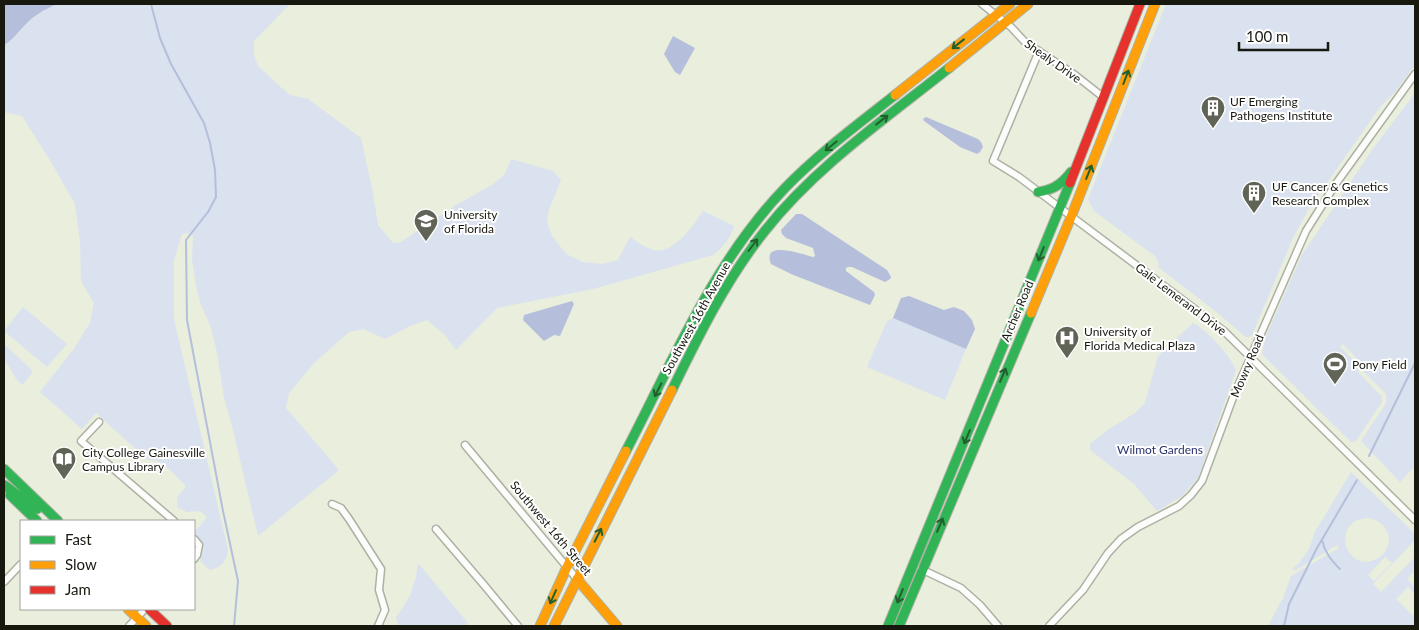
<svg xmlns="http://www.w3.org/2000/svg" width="1419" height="630" font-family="Lato,sans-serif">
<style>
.green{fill:#dae1ef;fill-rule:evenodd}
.water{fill:#b5bedb}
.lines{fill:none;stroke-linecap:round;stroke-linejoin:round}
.stream{stroke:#b5bedb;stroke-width:2}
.street-casing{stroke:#adb1a4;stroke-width:9}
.fast-casing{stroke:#adb1a4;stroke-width:11}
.slow-casing{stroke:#adb1a4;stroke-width:11}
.jam-casing{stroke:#adb1a4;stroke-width:11}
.street{stroke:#fcfcfa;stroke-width:6}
.fast{stroke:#30b455;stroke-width:9}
.slow{stroke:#ff9f0a;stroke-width:9}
.jam{stroke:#e5322d;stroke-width:9}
.oneway{stroke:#225f2e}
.labels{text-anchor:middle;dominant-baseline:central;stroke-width:4;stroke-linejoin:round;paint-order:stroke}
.street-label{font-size:12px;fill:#17190f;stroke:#fff}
.poi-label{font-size:12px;fill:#17190f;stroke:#fff;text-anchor:start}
.park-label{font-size:12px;fill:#2b336d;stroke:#fff}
</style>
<rect width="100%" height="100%" fill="#e9eedd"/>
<path class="green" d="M57,4H290L254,41V55L258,66L274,81L290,95L308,99L361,138L372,188L378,225L393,243L401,242L456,205L492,185L505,174L511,159L553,171L561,180L549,209L547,222L552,236L566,254L583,262L602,264L618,260L630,237C636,241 643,247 651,249C671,258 694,225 703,211L734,226C731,238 722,248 713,255L593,289L497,308L456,350L445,335L427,320L410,326L385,339L364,329L349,332L315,362L289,393L286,408L339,470L258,536L233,430L224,398L217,352L210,325L201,305L196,286L192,259L193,236L187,233L182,234L174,260V319L228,550C227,561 220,568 210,570L200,561L204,547L194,533L207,517L200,511L187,512L178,508L177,497L185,488V485C174,475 162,458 148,460L96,413L82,429L40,392L73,350L90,323L94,303L81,281L80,241L75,204L51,162L22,116L4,112V45C12,41 17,33 24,26C33,16 45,9 57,4Z
M1166,4H1415V65L1395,92L1380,107L1308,210L1293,238L1252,335L1249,337H1246L1214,310L1158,267L1159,264L1155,256L1094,211L1088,199Z
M1415,93V466L1400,482L1361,441L1386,403V394L1361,369L1360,362L1343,344L1340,347L1358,364V372L1382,397V402L1355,442H1351L1262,354L1265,338L1302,255L1372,150Z
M23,307L67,344L47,367L4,331Z
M893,318L966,349L945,400L867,367L887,321Z
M1193,323C1206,328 1231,357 1236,370L1198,478L1182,496L1157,511L1134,484L1090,450V444L1109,429L1135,413L1145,403L1158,356Z
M4,344L32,370V373L23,384L20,383C13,376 11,367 4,360Z
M1351,472L1415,534V540L1373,584L1381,592L1414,558L1415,560V570L1407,579L1415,587V594L1408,587L1396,599L1415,618V626H1268L1283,598L1291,576L1339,548L1337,545L1294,571L1293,568L1299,563L1309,549L1315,532ZM1368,518C1379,520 1388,527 1389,538C1389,546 1385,554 1378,558C1347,577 1328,520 1368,518ZM1385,557L1392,563L1374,581L1368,575Z
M418,563L468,623L464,626H399L396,618L410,596L416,577Z"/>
<path class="water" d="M4,4H57C45,9 33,16 24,26C17,33 12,41 4,45Z
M673,36L695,48L680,75L675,72L664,54Z
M926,117L978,139L981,142L983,147L980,152L977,154L960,147L924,121L923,119Z
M796,214H802L887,270L891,277L890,279L885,282L852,267H848L846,268V271L874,292L875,295L870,305L791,274L771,264C761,239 804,255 813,257L815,256L813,248L786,238L782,234L781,230Z
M909,296L944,310L954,307L964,311L972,320L975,329L966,349L893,318L901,298Z
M572,301L574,304L560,336L554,335L544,341L523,320L524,315Z"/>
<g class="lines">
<path class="stream" d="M151,4L160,38L171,64L204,123L210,143L215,170L216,197L208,212L186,240L187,320L223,511L238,581L234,626
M1369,456L1415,363
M1322,540C1325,553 1331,560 1340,569
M1284,626L1289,604L1317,548L1357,480"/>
<defs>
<path id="street" d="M982,4L1011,27L1025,42L1075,75L1103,97
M1039,51L993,161L1019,177L1224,331L1415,520
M99,422L81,441L174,521
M465,445L577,579
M332,504L341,508L349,519L381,569L379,590L385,610L378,626
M436,529L484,585L518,626
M194,539L199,545L197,555L194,559
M921,569L961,588L980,605L998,626
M4,582L21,564
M129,626L145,609
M1049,626L1083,590L1108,553L1121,539L1138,527L1179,506L1191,495L1202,481L1234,395L1306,231L1335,185L1415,74"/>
<path id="fast" d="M1038,192C1053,190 1062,184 1071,172
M672,390C699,335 726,280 764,232C815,167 885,119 949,68
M626,451C673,361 713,263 785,188C818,154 857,125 895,95
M4,469L58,521
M4,485L37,509
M10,495L37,521
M888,626L1070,183
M899,626L1031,313"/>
<path id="slow" d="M949,68L1028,4
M895,95L1010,4
M1031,313L1071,217L1155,4
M577,579L617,626
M128,609L146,626
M540,626L567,567L626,451
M554,626L672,390"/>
<path id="jam" d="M1070,183L1140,4
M149,609L167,626"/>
</defs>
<use href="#street" class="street-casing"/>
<use href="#fast" class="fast-casing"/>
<use href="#slow" class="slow-casing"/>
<use href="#jam" class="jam-casing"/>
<use href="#street" class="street"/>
<use href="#fast" class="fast"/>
<use href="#slow" class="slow"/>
<use href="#jam" class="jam"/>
</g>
<defs><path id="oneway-shaft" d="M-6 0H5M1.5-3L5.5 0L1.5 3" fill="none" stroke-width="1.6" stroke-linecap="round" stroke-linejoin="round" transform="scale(1.25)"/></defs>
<g class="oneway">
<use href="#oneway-shaft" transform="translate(958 44) rotate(142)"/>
<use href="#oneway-shaft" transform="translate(1126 77) rotate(-69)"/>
<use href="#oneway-shaft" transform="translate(882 120) rotate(-38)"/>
<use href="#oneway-shaft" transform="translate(831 146) rotate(141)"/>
<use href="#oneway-shaft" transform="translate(1089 172) rotate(-68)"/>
<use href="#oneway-shaft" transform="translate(753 245) rotate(-53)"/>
<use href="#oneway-shaft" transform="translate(1041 254) rotate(112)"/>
<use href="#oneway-shaft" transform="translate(1003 375) rotate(-67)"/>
<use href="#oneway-shaft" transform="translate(658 390) rotate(117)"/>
<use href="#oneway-shaft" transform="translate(967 437) rotate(113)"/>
<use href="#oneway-shaft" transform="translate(940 525) rotate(-67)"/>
<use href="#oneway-shaft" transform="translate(598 535) rotate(-63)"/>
<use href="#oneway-shaft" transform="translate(900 596) rotate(112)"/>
<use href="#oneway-shaft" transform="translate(553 597) rotate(114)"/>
</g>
<defs>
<symbol id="building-pin" viewBox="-11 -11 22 30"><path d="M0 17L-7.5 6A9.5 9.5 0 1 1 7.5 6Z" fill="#606457" stroke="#fff"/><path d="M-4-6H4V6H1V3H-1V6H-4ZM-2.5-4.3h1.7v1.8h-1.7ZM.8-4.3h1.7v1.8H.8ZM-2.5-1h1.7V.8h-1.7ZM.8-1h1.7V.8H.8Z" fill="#fff"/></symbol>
<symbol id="university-pin" viewBox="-11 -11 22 30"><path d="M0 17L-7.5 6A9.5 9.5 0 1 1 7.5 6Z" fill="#606457" stroke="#fff"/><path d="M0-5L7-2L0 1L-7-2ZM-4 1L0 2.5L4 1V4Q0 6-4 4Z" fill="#fff"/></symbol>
<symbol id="hospital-pin" viewBox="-11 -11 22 30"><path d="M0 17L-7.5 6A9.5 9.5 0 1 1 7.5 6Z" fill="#606457" stroke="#fff"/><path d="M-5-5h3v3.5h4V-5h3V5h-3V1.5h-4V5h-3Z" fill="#fff"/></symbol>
<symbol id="stadium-pin" viewBox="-11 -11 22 30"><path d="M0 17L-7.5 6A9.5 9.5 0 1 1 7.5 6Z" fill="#606457" stroke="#fff"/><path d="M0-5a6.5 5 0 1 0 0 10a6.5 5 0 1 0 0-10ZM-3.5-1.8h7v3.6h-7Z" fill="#fff"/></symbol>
<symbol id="library-pin" viewBox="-11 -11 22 30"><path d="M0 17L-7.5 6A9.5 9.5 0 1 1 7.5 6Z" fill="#606457" stroke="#fff"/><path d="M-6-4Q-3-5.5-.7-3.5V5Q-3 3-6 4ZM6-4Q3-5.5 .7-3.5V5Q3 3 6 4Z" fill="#fff"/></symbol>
</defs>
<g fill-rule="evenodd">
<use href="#building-pin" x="1199" y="94" width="28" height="38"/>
<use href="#building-pin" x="1240" y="179" width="28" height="38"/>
<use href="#university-pin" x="412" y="207" width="28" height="38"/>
<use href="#hospital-pin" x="1053" y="324" width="28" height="38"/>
<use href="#stadium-pin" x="1321" y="350" width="28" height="38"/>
<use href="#library-pin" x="50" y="445" width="28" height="38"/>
</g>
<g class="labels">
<g class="street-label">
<text transform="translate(1053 61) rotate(35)">Shealy Drive</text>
<text transform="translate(1181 299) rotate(37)">Gale Lemerand Drive</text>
<text transform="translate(1017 311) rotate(-67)">Archer Road</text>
<text transform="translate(696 318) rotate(-61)">Southwest 16th Avenue</text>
<text transform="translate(1247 366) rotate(-67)">Mowry Road</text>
<text transform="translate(551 528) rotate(50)">Southwest 16th Street</text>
</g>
<g class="poi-label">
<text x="1230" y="101">UF Emerging<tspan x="1230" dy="14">Pathogens Institute</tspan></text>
<text x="1272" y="186">UF Cancer &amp; Genetics<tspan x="1272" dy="14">Research Complex</tspan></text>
<text x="444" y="214">University<tspan x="444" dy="14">of Florida</tspan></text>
<text x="1084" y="331">University of<tspan x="1084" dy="14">Florida Medical Plaza</tspan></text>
<text x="1352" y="364">Pony Field</text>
<text x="82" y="452">City College Gainesville<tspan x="82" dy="14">Campus Library</tspan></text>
</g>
<g class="park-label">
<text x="1160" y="449">Wilmot Gardens</text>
</g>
</g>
<rect width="1419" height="630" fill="none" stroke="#17190f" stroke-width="10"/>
<rect x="20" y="520" width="175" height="90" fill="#ffffff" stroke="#a2a39f"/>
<rect x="30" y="536" width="25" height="8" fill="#30b455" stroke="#a2a39f"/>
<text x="65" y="545" font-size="15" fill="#17190f">Fast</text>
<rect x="30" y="561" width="25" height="8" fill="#ff9f0a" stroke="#a2a39f"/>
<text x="65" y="570" font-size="15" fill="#17190f">Slow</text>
<rect x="30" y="586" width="25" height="8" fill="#e5322d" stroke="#a2a39f"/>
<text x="65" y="595" font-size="15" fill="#17190f">Jam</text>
<path d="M1239 42v8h89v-8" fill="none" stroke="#17190f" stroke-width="2.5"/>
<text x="1246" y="42" font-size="15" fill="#17190f" stroke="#ffffff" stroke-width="4" paint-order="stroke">100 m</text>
</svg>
